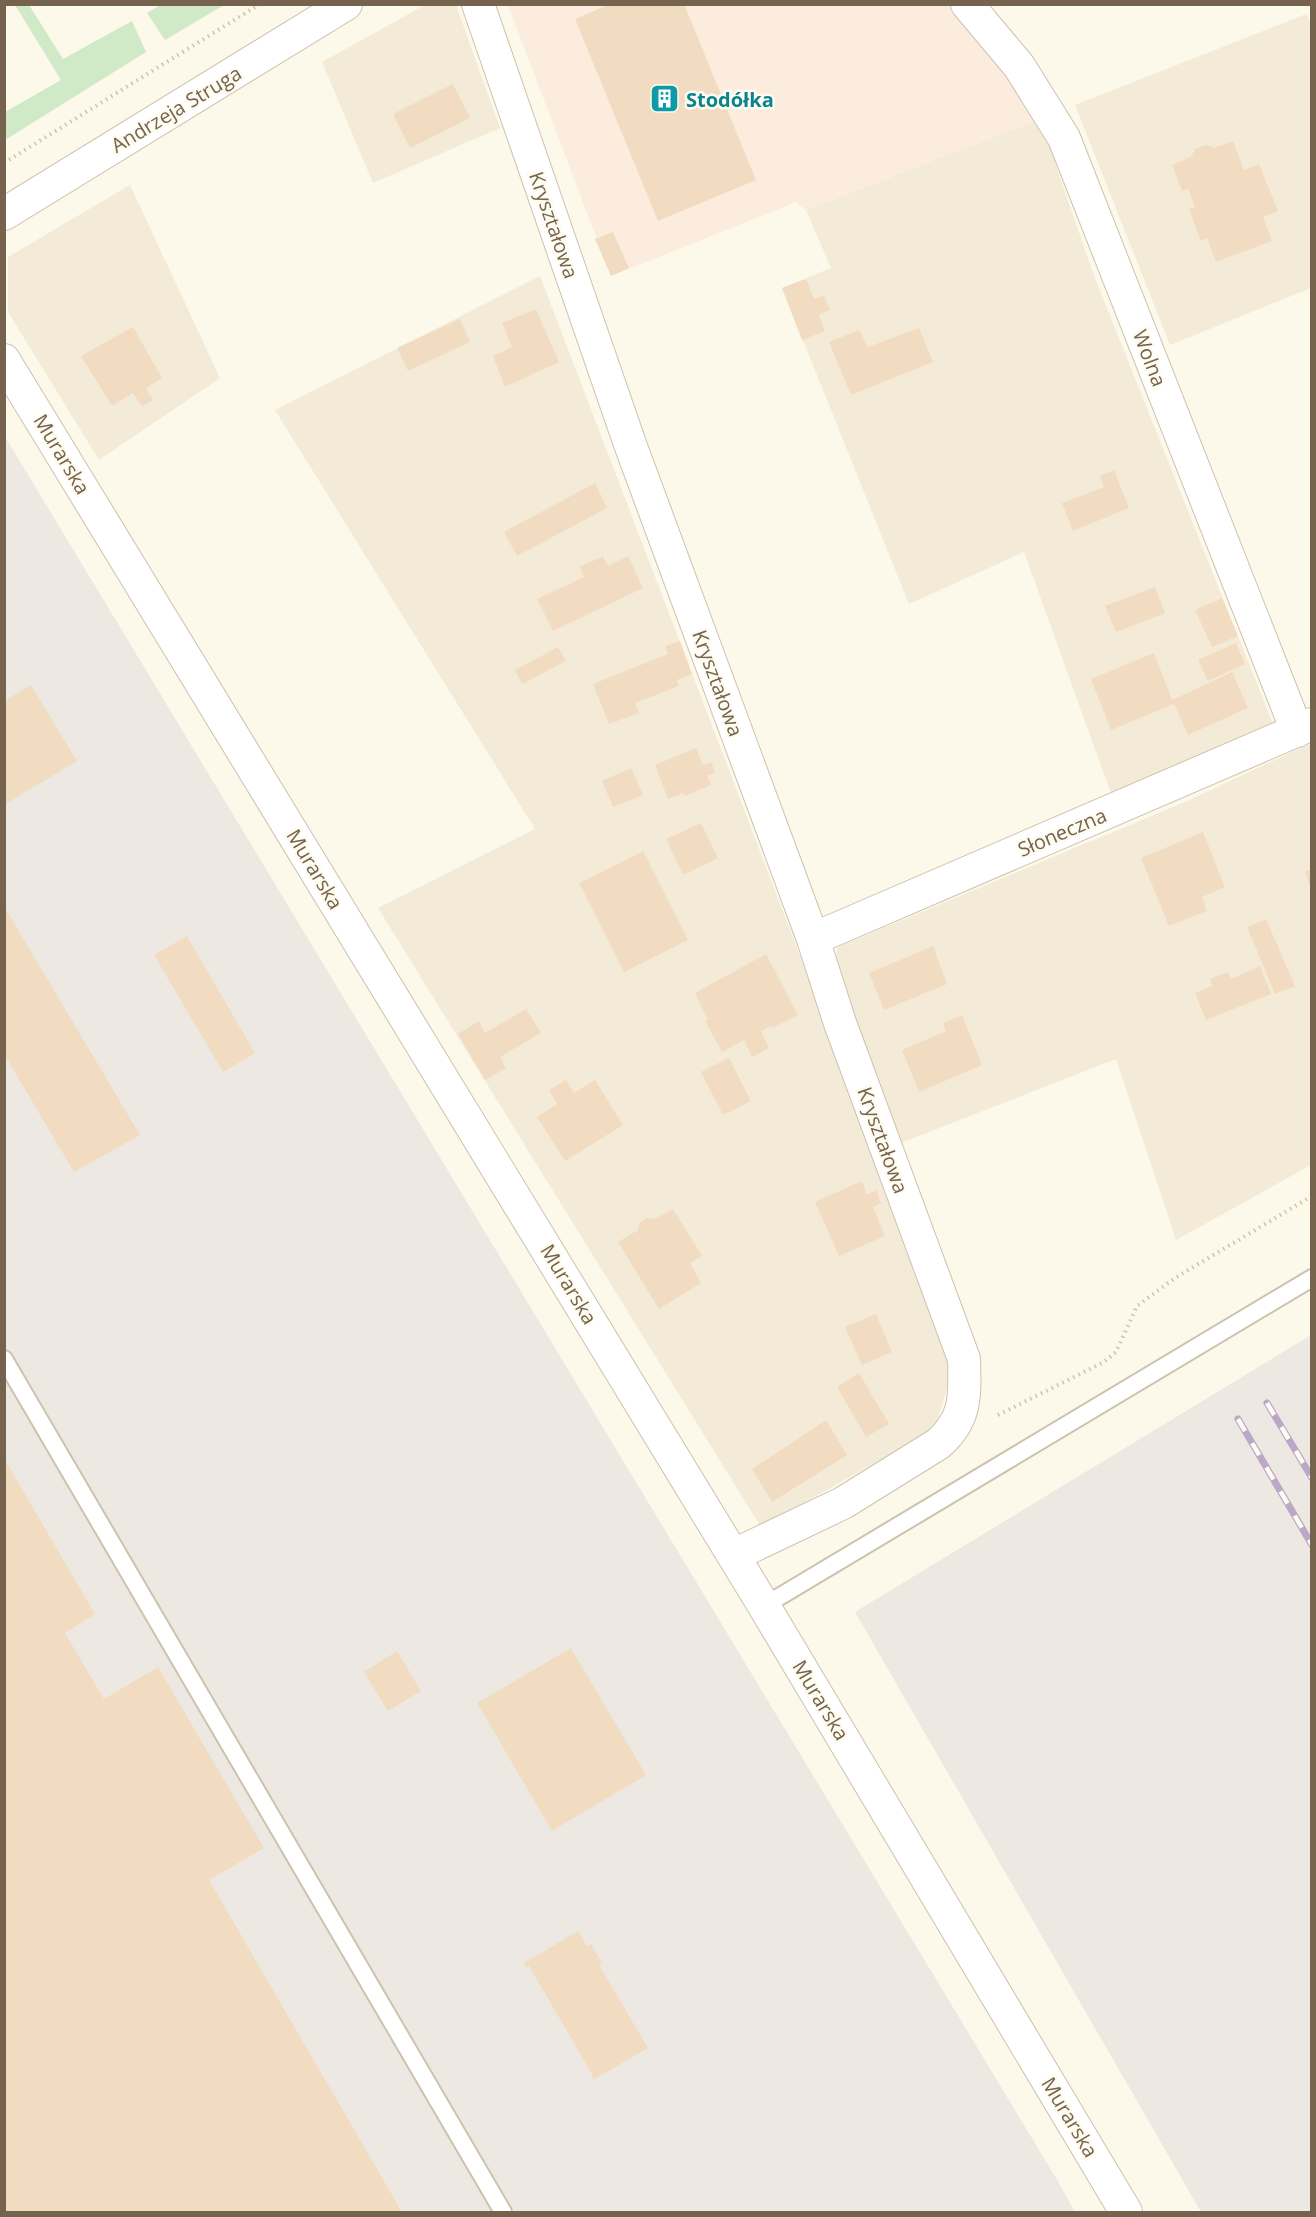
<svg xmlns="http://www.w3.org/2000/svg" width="1316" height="2217" font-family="'Open Sans',sans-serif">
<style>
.residential{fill:#f3ebd8}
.commercial{fill:#fcecde}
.industrial{fill:#ede9e2}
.green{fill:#d0eac8}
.building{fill:#f1dcc2}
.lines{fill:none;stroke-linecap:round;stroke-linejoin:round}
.lane-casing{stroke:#cec2af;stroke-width:20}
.street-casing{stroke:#cec2af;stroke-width:34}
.path{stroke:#d6c0a5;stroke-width:4;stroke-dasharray:1.5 4.5;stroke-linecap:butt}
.lane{stroke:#fff;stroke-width:16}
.street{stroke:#fff;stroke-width:32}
.rail-casing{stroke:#bda7c7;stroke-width:7}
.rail{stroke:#fefbf0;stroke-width:4.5;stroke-dasharray:14;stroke-linecap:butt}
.labels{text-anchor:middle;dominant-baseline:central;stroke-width:5;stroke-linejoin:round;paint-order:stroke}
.culture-label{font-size:20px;font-weight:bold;fill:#0d838f;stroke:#fefbf0;text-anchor:start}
.street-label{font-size:20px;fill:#76634d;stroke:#fefbf0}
</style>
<rect width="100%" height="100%" fill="#fcf8ea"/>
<path class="residential" d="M425,5H456L500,128L373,183L322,62Z
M1306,14L1312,26L1311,288L1170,345L1075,105Z
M1040,119L1093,273L1275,729L1113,799L1024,552L909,604L782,288L831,268L806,210Z
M130,185L220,378L99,460L8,312V257Z
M540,276L955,1361L935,1429L761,1527L378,908L535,829L275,410Z
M1311,743V1165L1176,1240L1116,1059L901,1143L834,963L838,947L1185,802Z"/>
<path class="commercial" d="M508,5H950L975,34L1040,119L806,210L796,202L611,276Z"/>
<path class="industrial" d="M4,435L1056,2178L1075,2212H5Z
M1311,1335V2212H1201L855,1612Z"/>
<path class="green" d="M162,4H224V5L165,40L147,13Z
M15,5H29L63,59L132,21L146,52L5,140V112L61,80Z"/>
<path class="building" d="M610,4H684L756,180L658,221L575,19Z
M453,84L470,118L410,148L393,114Z
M1233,141L1244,170L1259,164L1278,211L1263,217L1272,241L1216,262L1207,238L1201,241L1189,209L1195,207L1188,189L1182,191L1172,165L1191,157L1195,149L1206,145L1214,148Z
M613,232L629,268L611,276L595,239Z
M806,279L814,299L824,296L830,310L819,315L825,331L802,340L782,288Z
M536,309L559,362L505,387L493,356L512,347L502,323Z
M460,319L470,342L408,371L397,348Z
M133,327L162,378L146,388L153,400L142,407L133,393L112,406L81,356Z
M919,328L933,362L851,395L829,342L859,330L868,347Z
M1114,470L1129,508L1073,531L1062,503L1104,487L1100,476Z
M595,483L607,508L517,556L504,532Z
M603,556L608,566L628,556L643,588L553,631L537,599L584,577L580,567Z
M1155,587L1165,613L1116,632L1105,606Z
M1222,598L1238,636L1212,647L1195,610Z
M680,641L692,674L677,680L679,686L635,703L639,713L609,724L593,684L668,654L665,646Z
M1236,643L1245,664L1208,681L1198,660Z
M558,647L566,661L522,684L515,670Z
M1154,653L1172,700L1232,672L1248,708L1188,735L1174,704L1111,730L1091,679Z
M31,685L77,761L4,805V701Z
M696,748L703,765L711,762L715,772L707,776L711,785L685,796L684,793L668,799L655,765Z
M631,768L643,795L613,807L602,781Z
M701,823L718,858L683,875L666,839Z
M1203,832L1225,887L1202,897L1207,911L1169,926L1141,858Z
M643,851L688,940L624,972L579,883Z
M1312,869V888H1311L1305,872Z
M4,906L140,1135L74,1172L4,1054Z
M1266,919L1295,986L1275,994L1247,927Z
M187,936L255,1053L223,1072L154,955Z
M933,946L947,984L884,1010L869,973Z
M766,954L798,1015L772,1028L771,1026L761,1031L769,1048L752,1057L744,1040L722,1052L705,1021L708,1020L695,993Z
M1260,966L1271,994L1206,1020L1195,993L1212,986L1210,979L1228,972L1231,979Z
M526,1009L541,1033L500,1057L506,1068L485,1080L458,1034L479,1021L485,1033Z
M962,1015L982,1065L919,1092L902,1050L946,1031L943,1023Z
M729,1058L751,1101L723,1115L701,1072Z
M566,1080L574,1093L595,1080L623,1125L565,1161L537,1117L557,1104L549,1090Z
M862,1181L867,1195L876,1190L881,1203L873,1207L885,1236L839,1256L815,1202Z
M673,1209L702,1256L690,1263L701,1283L659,1309L618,1242L638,1230L639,1223L647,1218L654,1219Z
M876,1314L892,1352L862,1365L845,1327Z
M859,1373L889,1424L866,1437L837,1387Z
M826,1420L847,1455L772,1502L752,1469Z
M4,1458L95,1614L65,1633L104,1699L158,1667L264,1848L209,1880L402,2212H4Z
M571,1648L646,1775L552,1831L477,1703Z
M397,1651L421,1691L388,1711L364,1672Z
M578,1931L587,1946L591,1944L602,1963L599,1965L648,2048L593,2080L592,2074L529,1966L526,1968L524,1963Z"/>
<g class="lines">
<defs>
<path id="lane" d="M4,1359L503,2212
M764,1606L1312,1278"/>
<path id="street" d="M478,4L630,444L813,939L840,1023L964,1359C965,1395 967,1419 938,1444L843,1503L734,1555
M967,4L1019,66L1064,138L1297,731
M4,214L346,4
M4,360L764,1606L1126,2212
M813,939L1312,724"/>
</defs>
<use href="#lane" class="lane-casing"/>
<use href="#street" class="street-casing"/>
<path class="path" d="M4,163L260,4
M998,1415L1104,1362L1116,1352L1137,1306L1175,1278L1312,1196"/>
<use href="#lane" class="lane"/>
<use href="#street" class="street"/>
<defs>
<path id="rail" d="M1267,1403L1312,1478
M1238,1419L1312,1545"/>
</defs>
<use href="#rail" class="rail-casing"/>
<use href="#rail" class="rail"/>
</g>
<defs>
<symbol id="building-square" viewBox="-11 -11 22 22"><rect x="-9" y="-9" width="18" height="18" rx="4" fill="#0f9aa8" stroke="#fefbf0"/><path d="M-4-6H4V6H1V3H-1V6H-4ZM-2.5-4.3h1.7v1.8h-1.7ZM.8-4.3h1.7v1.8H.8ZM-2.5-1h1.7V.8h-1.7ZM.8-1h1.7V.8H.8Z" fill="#fff"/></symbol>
</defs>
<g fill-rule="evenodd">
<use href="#building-square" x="648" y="82" width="33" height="33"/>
</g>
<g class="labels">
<g class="culture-label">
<text x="686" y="99">Stodółka</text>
</g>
<g class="street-label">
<text transform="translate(176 109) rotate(-31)">Andrzeja Struga</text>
<text transform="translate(554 225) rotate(71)">Kryształowa</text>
<text transform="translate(1150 358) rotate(69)">Wolna</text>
<text transform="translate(62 454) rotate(59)">Murarska</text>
<text transform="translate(718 683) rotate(70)">Kryształowa</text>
<text transform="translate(1062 832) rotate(-23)">Słoneczna</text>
<text transform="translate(315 869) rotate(59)">Murarska</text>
<text transform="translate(883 1140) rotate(70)">Kryształowa</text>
<text transform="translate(569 1284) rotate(59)">Murarska</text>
<text transform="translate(821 1700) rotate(59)">Murarska</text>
<text transform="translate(1070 2117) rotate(59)">Murarska</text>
</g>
</g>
<rect width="1316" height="2217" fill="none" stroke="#76634d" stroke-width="12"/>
</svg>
